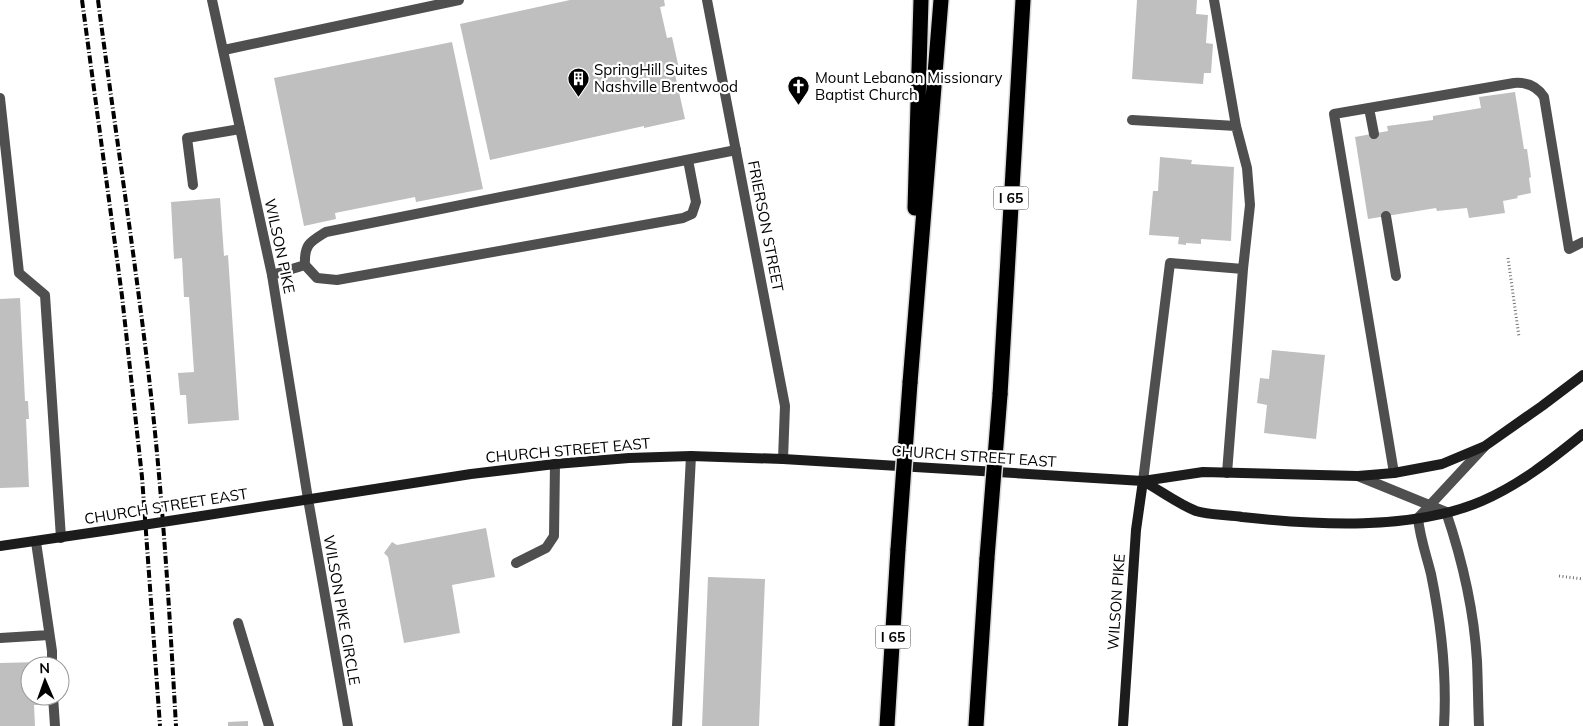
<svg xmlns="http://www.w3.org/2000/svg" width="1583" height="726" font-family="Mulish,sans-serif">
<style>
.building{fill:#bfbfbf}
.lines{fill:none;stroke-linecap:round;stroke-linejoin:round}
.highway-casing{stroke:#dbdbdb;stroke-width:18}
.path{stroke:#717171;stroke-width:3;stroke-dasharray:1 2.5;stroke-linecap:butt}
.lane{stroke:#4f4f4f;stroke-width:10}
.street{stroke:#4f4f4f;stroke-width:10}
.secondary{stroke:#1c1c1c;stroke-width:10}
.highway{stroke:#000;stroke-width:15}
.rail{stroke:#000;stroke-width:4;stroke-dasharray:8 2.5 1 2.5;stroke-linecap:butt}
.highway-bridge-casing{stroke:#dbdbdb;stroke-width:18;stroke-linecap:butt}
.secondary-bridge{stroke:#1c1c1c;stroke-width:10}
.highway-bridge{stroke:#000;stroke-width:15}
.labels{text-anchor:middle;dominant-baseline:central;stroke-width:4.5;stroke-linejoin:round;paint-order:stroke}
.shield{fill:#fff;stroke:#4c4c4c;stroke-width:1}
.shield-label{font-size:14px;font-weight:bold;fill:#000}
.poi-label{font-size:15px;fill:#000;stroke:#fff;text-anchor:start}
.street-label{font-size:15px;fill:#000;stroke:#fff}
</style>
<rect width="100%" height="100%" fill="#fff"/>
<path class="building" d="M570,0H664L665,6L660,7L667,38L672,37L680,73L675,74L685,119L644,128V126L490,160L460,24Z
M1137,0H1197L1196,14L1208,15L1206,43L1213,44L1211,73H1204L1203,84L1132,79Z
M452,42L483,189L416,202L415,197L335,213L336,219L304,226L274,78Z
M1515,92L1524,149H1527L1531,177L1529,178L1531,193L1517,196L1518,198L1503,201L1505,213L1469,218L1467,208L1437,211L1436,208L1368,219L1355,137L1388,131L1387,126L1433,120V116L1481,108L1479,97Z
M1160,157L1192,160L1191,164L1234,167L1231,241L1201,239V244L1186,243V245L1178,244L1179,237L1149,235L1153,191H1158Z
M220,198L224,256L228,255L239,420L188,424L186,395H180L178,373L194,372L189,297H184L182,258L174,259L171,202Z
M20,298L25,401H28L29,419H26L29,487L0,488V299Z
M1272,350L1325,355L1316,439L1264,433L1267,405L1257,403L1260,378L1269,379Z
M486,528L495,577L452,585L460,633L404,643L388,557L384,553L392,542L397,545Z
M708,577L765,579L759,726H702Z
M40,662V666H30V696H42V705H34L35,726H0V663Z
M248,721V726H228V722Z"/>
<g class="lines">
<defs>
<path id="highway" d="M915,208L921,0
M910,383L941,0
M1000,395L1023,0
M887,726L898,549
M976,726L987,558"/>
</defs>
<use href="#highway" class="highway-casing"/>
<path class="path" d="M1508,258L1519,337
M1559,576L1583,579"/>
<path class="lane" d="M1214,0L1236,126L1247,168L1250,205L1243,269
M224,50L459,0
M0,98L19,273L45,295L61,538
M1369,108L1374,134
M1132,120L1236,126
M688,160L696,202L692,214L683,218L337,280L317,278L305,265C304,244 310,242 326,232L736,150
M193,185L187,138L240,129
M1386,216L1396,276
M272,275L305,265
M1394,473L1334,114L1514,83C1527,82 1537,86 1544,97L1569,249L1583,242
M1143,481L1170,263L1243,269L1227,473
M36,542L52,651V666
M516,563L546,548L554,536L555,464
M238,623L269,726
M0,638L49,635
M53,696L55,726
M677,726L691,456"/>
<path class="street" d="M212,0L272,275L308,499L348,726
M707,0L785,406L783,459
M1358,476L1446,512C1462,559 1474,611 1477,661C1478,683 1478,704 1479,726
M1444,726C1447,676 1441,623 1431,574C1426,554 1420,538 1418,518L1484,447"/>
<path class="secondary" d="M1143,481C1161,491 1178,504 1196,511C1208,515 1229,515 1242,517C1316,525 1412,531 1482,501C1519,485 1551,460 1583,434
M195,517L471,474L555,464L629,458L691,456L783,459L1143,481L1203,472L1358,476L1394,473L1442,464L1485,446L1542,406L1583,375
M0,546L110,530
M1123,726L1136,530L1143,481"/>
<use href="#highway" class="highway"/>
<path class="rail" d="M82,0L122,296L142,477L160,726
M98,0C116,138 138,275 153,413C164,517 170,621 176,726"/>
<defs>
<path id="highway-bridge" d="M898,549L910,383
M987,558L1000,395"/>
</defs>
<use href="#highway-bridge" class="highway-bridge-casing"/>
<path class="secondary-bridge" d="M110,530L195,517"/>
<use href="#highway-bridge" class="highway-bridge"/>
</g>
<defs>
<symbol id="building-pin" viewBox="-11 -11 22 30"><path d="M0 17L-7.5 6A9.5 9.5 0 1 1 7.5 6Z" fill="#000" stroke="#fff"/><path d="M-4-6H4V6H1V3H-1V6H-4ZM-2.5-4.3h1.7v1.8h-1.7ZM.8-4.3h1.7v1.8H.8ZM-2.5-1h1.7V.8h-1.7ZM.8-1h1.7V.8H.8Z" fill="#fff"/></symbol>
<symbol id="church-pin" viewBox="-11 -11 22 30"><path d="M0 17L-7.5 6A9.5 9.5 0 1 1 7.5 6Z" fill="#000" stroke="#fff"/><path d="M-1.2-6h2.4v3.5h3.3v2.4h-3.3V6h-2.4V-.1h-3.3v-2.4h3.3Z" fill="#fff"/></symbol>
</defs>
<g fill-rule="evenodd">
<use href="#building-pin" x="566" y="66" width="25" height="34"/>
<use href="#church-pin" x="786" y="74" width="25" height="34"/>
</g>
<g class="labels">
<g class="shield">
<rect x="993.5" y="186.5" width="35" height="23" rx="4"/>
<rect x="875.5" y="625.5" width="35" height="23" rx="4"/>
</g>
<g class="shield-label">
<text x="1011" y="198">I 65</text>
<text x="893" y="637">I 65</text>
</g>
<g class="poi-label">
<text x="594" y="69">SpringHill Suites<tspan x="594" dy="17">Nashville Brentwood</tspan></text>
<text x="815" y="77">Mount Lebanon Missionary<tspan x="815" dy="17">Baptist Church</tspan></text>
</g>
<g class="street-label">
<text transform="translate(766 226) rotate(79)">FRIERSON STREET</text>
<text transform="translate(280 246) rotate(78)">WILSON PIKE</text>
<text transform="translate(568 450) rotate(-5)">CHURCH STREET EAST</text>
<text transform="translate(974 456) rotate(4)">CHURCH STREET EAST</text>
<text transform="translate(166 506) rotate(-9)">CHURCH STREET EAST</text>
<text transform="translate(1116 602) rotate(-86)">WILSON PIKE</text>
<text transform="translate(342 610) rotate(80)">WILSON PIKE CIRCLE</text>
</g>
</g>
<g transform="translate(45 681) rotate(358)"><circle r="24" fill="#ffffff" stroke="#999999"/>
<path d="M0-4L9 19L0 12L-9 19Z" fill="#000000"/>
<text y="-8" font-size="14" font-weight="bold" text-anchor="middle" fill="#000000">N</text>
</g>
</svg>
